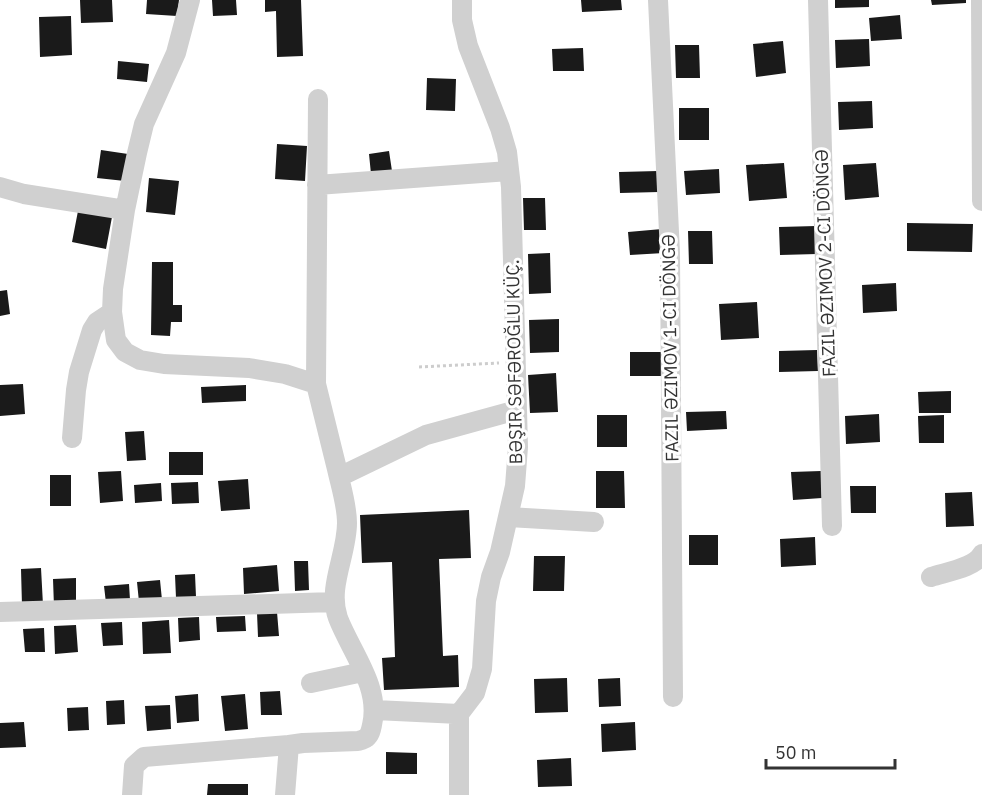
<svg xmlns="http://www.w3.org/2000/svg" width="982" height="795" font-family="'IBM Plex Sans',sans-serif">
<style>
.building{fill:#1a1a1a}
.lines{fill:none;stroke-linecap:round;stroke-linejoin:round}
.path{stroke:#cdcdcd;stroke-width:3;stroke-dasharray:3 3;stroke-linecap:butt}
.minor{stroke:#d0d0d0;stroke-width:20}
.labels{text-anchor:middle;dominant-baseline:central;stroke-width:6;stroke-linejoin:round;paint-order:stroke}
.street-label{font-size:18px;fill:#333;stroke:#fff}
</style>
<rect width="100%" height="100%" fill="#fff"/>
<path class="building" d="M80,0H112L113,22L81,23Z
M147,0H179L177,16L146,14Z
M212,0H236L237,15L213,16Z
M265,0H301L303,56L277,57L276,11L265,12Z
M581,0H621L622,10L582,12Z
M835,0H869V7L835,8Z
M931,0H966V3L932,5Z
M900,15L902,39L871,41L869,18Z
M71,16L72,55L40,57L39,17Z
M869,39L870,66L836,68L835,40Z
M783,41L786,73L756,77L753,44Z
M675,45H699L700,78H676Z
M583,48L584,71H553L552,49Z
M118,61L149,64L147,82L117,79Z
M427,78L456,79L455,111L426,110Z
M872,101L873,128L839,130L838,102Z
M679,108H709V140H679Z
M277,144L307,146L305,181L275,179Z
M101,150L128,154L125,181L97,178Z
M389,151L392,171L371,174L369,154Z
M784,163L787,198L749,201L746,165Z
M876,163L879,197L845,200L843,165Z
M719,169L720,193L686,195L684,171Z
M658,171L659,192L620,193L619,172Z
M149,178L179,181L175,215L146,212Z
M523,198H545L546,230H524Z
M78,211L112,217L106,249L72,242Z
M907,223L973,224L972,252L907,251Z
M816,226L817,254L780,255L779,227Z
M662,229L664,253L630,255L628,232Z
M688,231H712L713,264H689Z
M550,253L551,293L529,294L528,254Z
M152,262H173V305H182V322H171L170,336L151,335Z
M896,283L897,311L863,313L862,285Z
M7,290L10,314L0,316V291Z
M757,302L759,338L721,340L719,304Z
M559,319V352L530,353L529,320Z
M817,350L818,371L779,372V351Z
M630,352H662V376H630Z
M556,373L558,412L530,413L528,375Z
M23,384L25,414L0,416V385Z
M246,385V401L202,403L201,387Z
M951,391V413H919L918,392Z
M726,411L727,429L687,431L686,412Z
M879,414L880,442L846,444L845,416Z
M597,415H627V447H597Z
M944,415V443H919L918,416Z
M144,431L146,460L127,461L125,432Z
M169,452H203V475H169Z
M121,471L123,501L100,503L98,472Z
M596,471H624L625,508H596Z
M821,471L822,498L793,500L791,472Z
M50,475H71V506H50Z
M248,479L250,509L221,511L218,481Z
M198,482L199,503L172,504L171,483Z
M161,483L162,501L135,503L134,485Z
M850,486H876V513H851Z
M972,492L974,526L946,527L945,493Z
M469,510L471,558L439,559L443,656L458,655L459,687L384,690L382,658L395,657L392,562L362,563L360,515Z
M689,535H718V565H689Z
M815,537L816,565L781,567L780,539Z
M534,556H565L564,591H533Z
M294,561H308L309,590L295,591Z
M277,565L279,591L244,594L243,568Z
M41,568L43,605L22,606L21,569Z
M195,574L196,597L176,598L175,575Z
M76,578V606L54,607L53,579Z
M160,580L162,600L139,602L137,582Z
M129,584L130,600L106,603L104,586Z
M277,612L279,636L258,637L257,613Z
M245,616L246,631L217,632L216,617Z
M199,617L200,640L179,642L178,618Z
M169,620L171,653L143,654L142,622Z
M122,622L123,645L103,646L101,623Z
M76,625L78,652L55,654L54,626Z
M44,628L45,652H25L23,629Z
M567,678L568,712L535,713L534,679Z
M620,678L621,706L599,707L598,679Z
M280,691L282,715H261L260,692Z
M198,694L199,721L177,723L175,696Z
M245,694L248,729L225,731L221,696Z
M124,700L125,724L107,725L106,701Z
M170,705L171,729L147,731L145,706Z
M88,707L89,730L68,731L67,708Z
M24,722L26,747L0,748V723Z
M635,722L636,750L602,752L601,724Z
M386,752L417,753V774H386Z
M571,758L572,786L538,787L537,760Z
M208,784H248V795H207Z"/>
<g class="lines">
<path class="path" d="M419,367L499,363"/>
<path class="minor" d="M190,0L176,53L144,124L137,153L125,210L113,289L112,312L116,340L125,352L140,360L164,364L249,368L285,374L316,384C323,413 330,441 337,469C341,487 347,505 347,523C347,555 327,587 338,618C351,652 381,687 372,725C371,730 370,735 366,738C365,739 359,741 358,741L303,743L289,745L285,795
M658,0L670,253L673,697
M818,0L832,526
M981,0L982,201
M317,185L509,171
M0,187L24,194L125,210
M316,384L318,99
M72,438L76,390L79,372L92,330L97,322L112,312
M339,477L426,435L517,410
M508,517L594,522
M931,577C946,572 975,568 982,554
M0,612L334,602
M311,683L363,672
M375,710L459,714
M132,795L134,766L144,757L289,745
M459,795V714L475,693L482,669L486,601L491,577L500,552L515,486L518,447L511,187L507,152L500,128L468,46L462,20V0"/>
</g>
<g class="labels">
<g class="street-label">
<text transform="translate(825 263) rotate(-92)">FAZIL ƏZIMOV 2-CI DÖNGƏ</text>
<text transform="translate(670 348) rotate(-91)">FAZIL ƏZIMOV 1-CI DÖNGƏ</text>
<text transform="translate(514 362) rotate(-91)">BƏŞIR SƏFƏROĞLU KÜÇ.</text>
</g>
</g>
<path d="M766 759v9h129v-9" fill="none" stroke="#333333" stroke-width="3"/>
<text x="775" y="759" font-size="18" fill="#333333" stroke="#ffffff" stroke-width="4.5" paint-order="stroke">50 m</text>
</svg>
